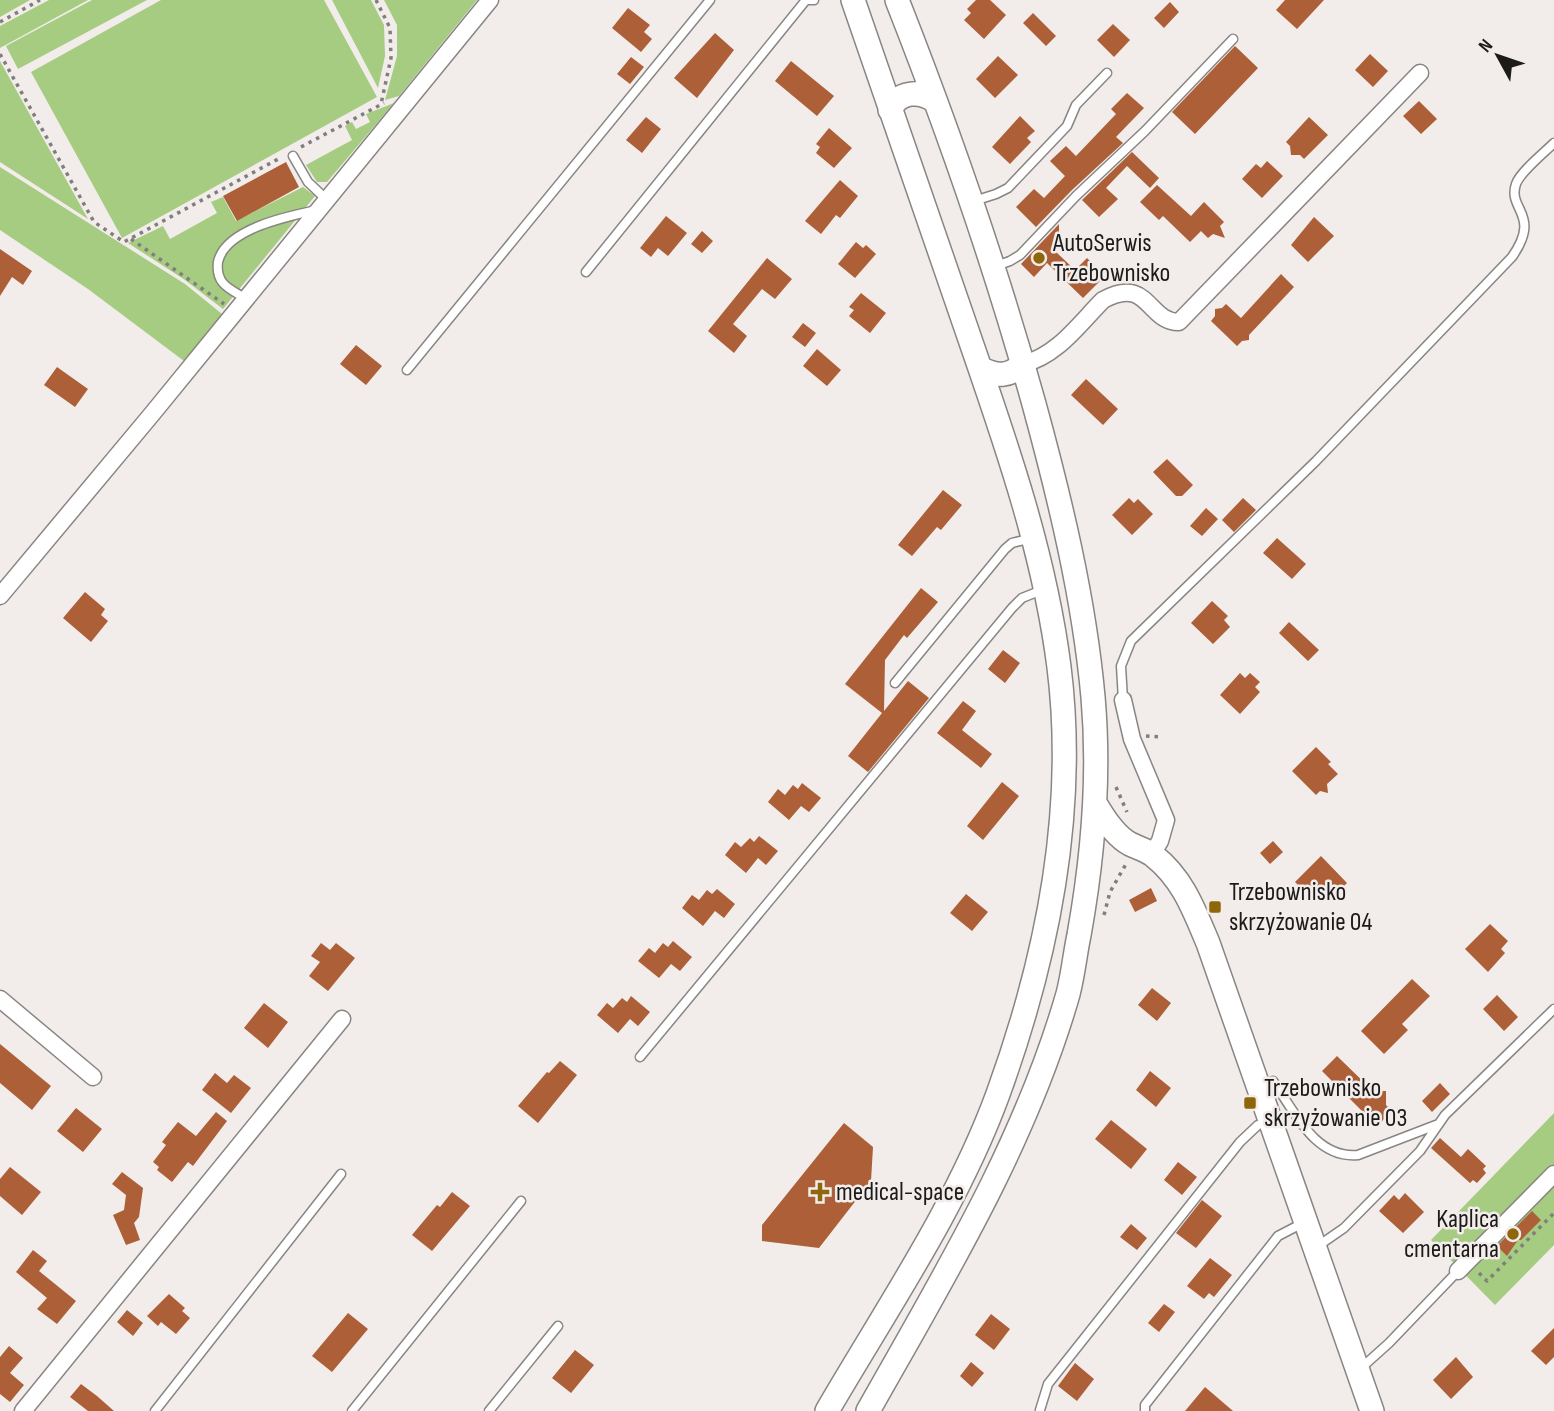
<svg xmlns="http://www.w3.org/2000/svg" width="1554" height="1411" font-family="'Sofia Sans Condensed',sans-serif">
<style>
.green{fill:#a5cc80}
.building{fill:#ad5f37}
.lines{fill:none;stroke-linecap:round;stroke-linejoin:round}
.lane-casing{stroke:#898583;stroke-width:11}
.street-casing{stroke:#898583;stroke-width:19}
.secondary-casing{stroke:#898583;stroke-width:26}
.path{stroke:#817e7d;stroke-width:3.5;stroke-dasharray:3.5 5;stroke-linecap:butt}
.lane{stroke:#fff;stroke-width:8}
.street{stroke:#fff;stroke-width:16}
.secondary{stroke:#fff;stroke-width:23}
.poi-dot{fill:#8e670b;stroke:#f2edeb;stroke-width:2.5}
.labels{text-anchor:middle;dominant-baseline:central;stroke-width:5;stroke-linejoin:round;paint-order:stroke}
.poi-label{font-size:26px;fill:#1c1b1a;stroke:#f2edeb;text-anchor:start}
</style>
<rect width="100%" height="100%" fill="#f2edeb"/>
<path class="green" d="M0,0H30L0,17Z
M49,0H88L0,48V26Z
M92,0H147L18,69L6,46Z
M161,0H324L377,97L122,238L31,72Z
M332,0H371L384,25L385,56L378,88Z
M384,0H477L399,96L385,100L397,56V25Z
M0,61L88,219L0,162Z
M394,103L327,182H317L306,165L352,140L345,126L352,122L356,129L370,122L366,114Z
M0,167L185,284L227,318L188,364L88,289L0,230Z
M303,187L315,196L223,309L185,280L128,243L163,226L170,239L217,213L211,202L223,197L236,221Z
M1554,1113V1245L1495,1305L1431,1240Z"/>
<path class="building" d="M976,0H990L1006,15L984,39L964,20L971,13L967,9Z
M1285,0H1324L1297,29L1276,10Z
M1170,2L1179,12L1164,28L1154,18Z
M628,8L650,25L644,32L652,39L641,52L612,28Z
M1033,13L1056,36L1046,46L1023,23Z
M1113,24L1130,40L1114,57L1097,40Z
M715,33L734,50L697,98L674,78Z
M1235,46L1258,68L1195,134L1172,112Z
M1370,54L1388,71L1373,87L1355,70Z
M998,56L1018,75L995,98L976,79Z
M631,57L644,67L630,84L617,74Z
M791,61L834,96L817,116L775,81Z
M1127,93L1144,108L1116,137L1123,143L1072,190L1036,227L1016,207L1034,189L1044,198L1065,176L1050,161L1066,146L1076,156L1116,114L1111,109Z
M1419,101L1437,119L1421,134L1403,116Z
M1020,116L1035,131L1027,138L1031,142L1010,164L992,147Z
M646,117L661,129L642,153L626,140Z
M1309,117L1328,135L1304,159L1300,155H1291L1290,146L1286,142Z
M829,128L852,148L834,168L816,153L820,147L816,144Z
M1132,152L1159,178L1150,188L1127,166L1106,188L1118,199L1099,217L1082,200Z
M1267,161L1283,176L1262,198L1242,179L1256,164L1261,168Z
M286,162L299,187L237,221L223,196Z
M840,180L858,196L840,218L836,215L821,234L805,221Z
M1157,185L1191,216L1204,202L1224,222L1220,226L1225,238L1213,234L1208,238L1201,231L1190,242L1163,216L1159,220L1140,202Z
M666,216L687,233L668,256L658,248L651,257L640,248Z
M1314,217L1334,236L1308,262L1291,245Z
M1059,224V246L1055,251L1075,270L1087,258L1098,269L1094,273L1101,280L1083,298L1047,263L1034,277L1021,264Z
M702,231L713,241L702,253L691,244Z
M856,242L863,248L866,245L876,254L855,278L838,264Z
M0,249L32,271L23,285L12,277L0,296Z
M767,258L792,279L775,299L762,289L733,324L747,336L734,353L708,331Z
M1281,274L1294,287L1249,335V340L1242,341L1237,346L1211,321L1215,316V309L1222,308L1226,304L1241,318Z
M861,293L886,313L870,333L849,316L854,310L849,307Z
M803,323L816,333L805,347L792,337Z
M356,345L382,366L366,385L340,364Z
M817,349L841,370L827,386L803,366Z
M57,367L88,389L75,407L44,385Z
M1086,379L1118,409L1103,425L1071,395Z
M1167,459L1193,485L1182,496H1176L1153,472Z
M943,490L962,505L941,530L937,527L912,556L898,545Z
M1129,498L1134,503L1138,499L1153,514L1132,535L1112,515Z
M1243,498L1256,510L1234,532L1222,520Z
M1206,508L1218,519L1202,536L1190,526Z
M1277,538L1306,564L1292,579L1263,553Z
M921,588L938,602L907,638L904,635L885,660L884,711L908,681L929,698L868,772L848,756L882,713L845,684Z
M85,592L105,609L101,615L108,621L91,642L63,618Z
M1212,601L1228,616L1224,620L1230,627L1213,644L1191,623Z
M1289,622L1319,650L1308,661L1279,633Z
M1003,650L1020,663L1005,683L988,669Z
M1240,673L1245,678L1250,673L1260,682L1255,687L1260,692L1240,714L1220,695Z
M963,701L976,711L962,730L992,754L981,768L937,733Z
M1316,747L1331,762L1328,764L1338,774L1327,784L1328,793L1320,791L1316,795L1292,771Z
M1002,782L1019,796L983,840L967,826Z
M802,783L821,798L809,812L801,806L789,820L768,802L778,789L785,795L793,785L798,789Z
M759,836L778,851L766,865L758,858L746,873L725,855L735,842L741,847L750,838L754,842Z
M1273,841L1283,852L1270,864L1260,853Z
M1321,856L1347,883L1331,899L1324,892L1314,901L1295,882Z
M1151,888L1157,901L1135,912L1129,900Z
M717,889L735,904L724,918L715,911L703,926L682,908L692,895L699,900L707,890L712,894Z
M966,894L988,912L972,931L950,913Z
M1490,924L1508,941L1501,949L1505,953L1488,972L1465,949Z
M673,941L692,957L680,971L671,964L659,978L638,961L649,948L655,953L663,943L668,947Z
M321,943L330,950L336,943L355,958L328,991L309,976L320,962L311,956Z
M1412,979L1430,996L1402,1024L1408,1030L1384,1054L1361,1031Z
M1152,988L1171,1003L1157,1021L1138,1005Z
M1497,995L1518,1017L1504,1031L1483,1009Z
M631,996L650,1012L638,1026L630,1019L618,1033L597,1015L607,1003L613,1008L622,998L627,1002Z
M264,1003L288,1022L268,1048L244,1028Z
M0,1044L51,1086L32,1110L0,1083Z
M1337,1056L1373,1091H1386V1105L1392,1111L1377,1126L1322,1071Z
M560,1061L577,1075L538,1123L518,1106L547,1072L549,1073Z
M1150,1071L1171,1088L1156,1107L1136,1090Z
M215,1073L227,1083L234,1075L251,1088L231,1113L202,1090Z
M1440,1083L1450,1094L1432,1112L1422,1101Z
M76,1108L102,1129L83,1152L57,1131Z
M216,1112L227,1121L193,1166L188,1162L172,1182L157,1170L159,1167L153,1162L166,1145L162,1142L178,1122L196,1136Z
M1111,1120L1147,1149L1131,1169L1095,1139Z
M844,1123L873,1147L871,1181L819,1248L762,1241V1225Z
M1440,1138L1461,1157L1468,1149L1486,1166L1483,1169L1486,1173L1477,1183L1473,1180L1470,1183L1431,1148Z
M1178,1162L1197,1177L1182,1195L1164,1180Z
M10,1167L41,1192L22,1215L0,1196V1179Z
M122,1172L143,1188L139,1217L134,1223L140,1240L126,1245L113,1215L124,1210L126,1195L112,1184Z
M452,1192L470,1206L432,1251L412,1235L437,1205L440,1207Z
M1405,1193L1424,1212L1403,1233L1379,1211L1394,1195L1399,1200Z
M1202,1200L1222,1216L1196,1248L1176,1233Z
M1532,1211L1541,1220L1521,1240H1518L1507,1256L1497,1246Z
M1131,1224L1147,1238L1137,1250L1120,1237Z
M33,1250L47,1261L39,1271L76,1301L57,1324L37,1309L47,1298L16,1272Z
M1210,1258L1232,1275L1214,1297L1209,1293L1204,1299L1187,1286Z
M169,1294L185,1308L182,1311L190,1318L176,1334L161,1322L158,1326L147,1316Z
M1164,1304L1175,1312L1159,1332L1148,1323Z
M127,1310L143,1323L133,1336L117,1322Z
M348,1313L368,1329L332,1372L312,1356Z
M991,1314L1010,1329L994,1350L975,1335Z
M1554,1328V1357L1546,1365L1531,1351Z
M9,1346L23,1358L10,1373L24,1385L10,1402L0,1394V1357Z
M575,1350L594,1365L571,1393L552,1378Z
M1456,1357L1473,1377L1451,1399L1433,1380Z
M971,1362L984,1373L972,1387L960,1376Z
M1075,1363L1094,1379L1077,1401L1058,1386Z
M81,1384L97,1396L114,1411H88L70,1397Z
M1205,1387L1233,1411H1185Z"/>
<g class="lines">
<defs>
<path id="lane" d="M293,156L308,182L327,200
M974,201L996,194L1008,188L1067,126L1076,105L1107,73
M996,266L1010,261L1020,255L1076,196L1145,131L1233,39
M586,272L806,0H814
M246,299C239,294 229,290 223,283C218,277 217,270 218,262C225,229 288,216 317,210
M407,370L710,0
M895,683L1005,549L1012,543L1032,538
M1123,700L1121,666L1131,641L1316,461L1512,257C1542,214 1507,210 1516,184C1520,172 1545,152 1554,143
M640,1057L1012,608L1022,598L1042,590
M1260,1085L1273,1081C1295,1112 1315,1159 1358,1155L1436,1125
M1318,1246L1344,1228L1420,1151L1445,1115L1554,1009
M1360,1369L1389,1343L1458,1271
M1040,1410L1048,1384L1240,1142L1258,1125L1268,1122
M155,1411L341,1174
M352,1411L521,1201
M489,1411L558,1326
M1145,1411V1405L1278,1236L1303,1223"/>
<path id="street" d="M1023,364C1057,356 1079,324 1103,300C1149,275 1147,322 1179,322L1420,73
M0,596L152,414L490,0
M1123,700L1132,739L1166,820L1160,841L1152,854
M0,999L93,1077
M1458,1271L1554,1174
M23,1411L342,1019"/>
<path id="secondary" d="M890,110C898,91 920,90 935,101
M980,368C997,377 1009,377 1023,364
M1095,803C1103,817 1115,836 1130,844C1138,848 1147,850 1154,856C1183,879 1194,910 1208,943L1372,1411
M827,1411C887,1308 957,1206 998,1094C1047,959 1077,811 1059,667C1045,557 1009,452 973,348C934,232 892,116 853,0
M868,1411C944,1276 1025,1144 1068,994C1073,975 1075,954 1079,935C1093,857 1100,776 1093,697C1084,598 1060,499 1034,404C996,267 949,132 897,0"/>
</defs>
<use href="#lane" class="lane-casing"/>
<use href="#street" class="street-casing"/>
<use href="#secondary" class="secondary-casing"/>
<path class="path" d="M376,0L390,28L391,58L381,104
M0,22L40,0
M0,54L94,222L124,242L282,157
M301,147L384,103
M131,239L224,304
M1146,736L1161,737
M1116,787L1127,812
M1104,915L1110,892L1126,864
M1479,1273L1487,1281L1554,1213"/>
<use href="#lane" class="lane"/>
<use href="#street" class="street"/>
<use href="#secondary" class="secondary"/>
</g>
<g class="poi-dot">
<circle cx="1039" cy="258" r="7"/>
<rect x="1208" y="900" width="14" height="14" rx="3.5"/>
<rect x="1243" y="1096" width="14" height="14" rx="3.5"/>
<path d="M816.5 1181.5h7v7h7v7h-7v7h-7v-7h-7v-7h7z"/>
<circle cx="1513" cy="1234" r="7"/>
</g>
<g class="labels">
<g class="poi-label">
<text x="1053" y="243">AutoSerwis<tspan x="1053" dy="30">Trzebownisko</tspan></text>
<text x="1229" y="892">Trzebownisko<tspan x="1229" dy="30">skrzyżowanie 04</tspan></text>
<text x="1264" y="1088">Trzebownisko<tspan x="1264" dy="30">skrzyżowanie 03</tspan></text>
<text x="836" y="1192">medical-space</text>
<text x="1499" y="1219" text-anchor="end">Kaplica<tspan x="1499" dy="30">cmentarna</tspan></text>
</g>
</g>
<g transform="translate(1498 56) rotate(310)" stroke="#f2edeb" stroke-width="5" paint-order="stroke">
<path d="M0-5L12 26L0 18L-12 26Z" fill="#1c1b1a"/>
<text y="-10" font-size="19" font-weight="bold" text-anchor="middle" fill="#1c1b1a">N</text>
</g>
</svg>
